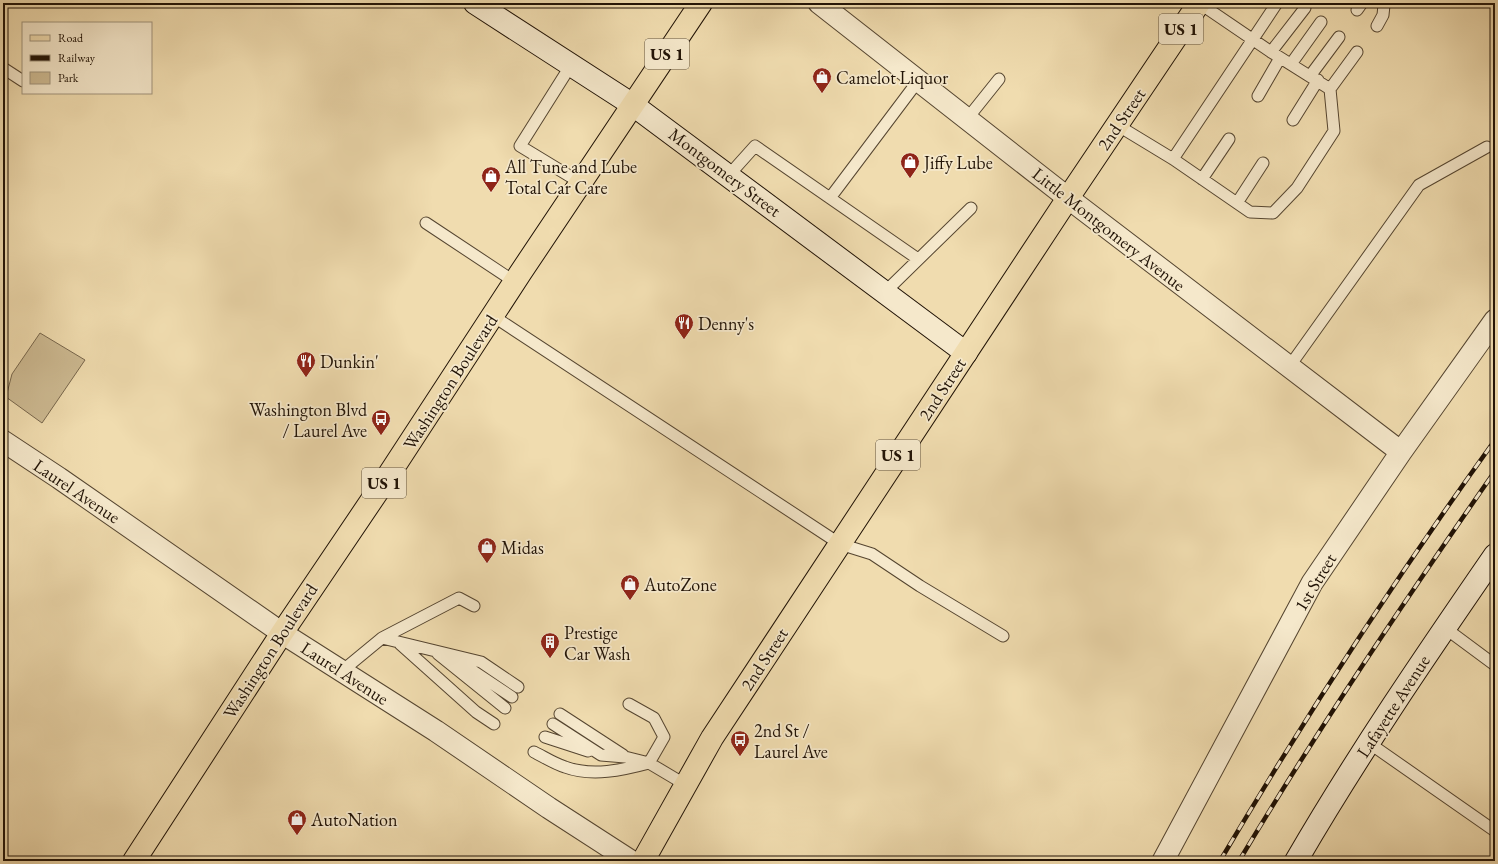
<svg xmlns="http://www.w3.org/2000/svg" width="1498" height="864" font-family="'EB Garamond',serif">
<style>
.green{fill:#cdba92;stroke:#77664c}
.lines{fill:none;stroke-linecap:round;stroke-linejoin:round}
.lane-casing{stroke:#554530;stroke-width:13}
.street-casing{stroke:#554530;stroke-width:23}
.secondary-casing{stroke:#211306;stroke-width:24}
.primary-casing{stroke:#211306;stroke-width:24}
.lane{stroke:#f5e8cb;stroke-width:11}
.street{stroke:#f5e8cb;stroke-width:21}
.secondary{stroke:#f5e8cb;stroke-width:22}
.primary{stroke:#f0dcaf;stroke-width:22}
.rail-casing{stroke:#211306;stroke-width:4.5}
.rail{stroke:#f5e8cb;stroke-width:3;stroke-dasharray:9;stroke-linecap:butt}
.labels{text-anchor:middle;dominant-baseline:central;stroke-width:3.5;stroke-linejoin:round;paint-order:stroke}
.shield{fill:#f5e8cb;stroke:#615341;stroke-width:1}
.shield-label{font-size:17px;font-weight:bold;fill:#211306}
.poi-label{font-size:18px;fill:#211306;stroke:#f5e8cb;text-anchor:start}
.street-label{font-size:18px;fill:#211306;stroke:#f5e8cb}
</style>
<rect width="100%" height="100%" fill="#f0dcaf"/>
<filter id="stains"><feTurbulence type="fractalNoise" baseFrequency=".005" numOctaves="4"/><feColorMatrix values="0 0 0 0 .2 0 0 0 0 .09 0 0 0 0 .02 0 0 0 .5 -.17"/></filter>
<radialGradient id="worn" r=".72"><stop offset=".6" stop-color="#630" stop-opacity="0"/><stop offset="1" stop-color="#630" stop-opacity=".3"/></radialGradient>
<path class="green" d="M40,333L85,360L42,423L6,397L12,374Z"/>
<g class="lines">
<defs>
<path id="lane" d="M1357,10L1362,3
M1377,26L1383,15L1384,5L1381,3
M1271,52L1305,8
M1291,64L1321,22
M571,65L520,146L581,183
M3,68L23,81
M1310,76L1339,37
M1330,89L1357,52
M1258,96L1280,58
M967,119L999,79
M1293,120L1318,80
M1117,125L1173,159L1250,212L1273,213L1297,188L1334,131L1330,89L1271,52L1199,3
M1173,159L1277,3
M729,175L755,146L918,259
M1202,179L1229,139
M830,198L918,81
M1237,203L1263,163
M426,223L515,282
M885,292L971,208
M493,316L840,544L872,554L920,586L1003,636
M1289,367L1419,185L1487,147
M1445,628L1495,665
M382,638L459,598L474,606
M400,644L476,712L494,724
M438,654L505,708
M455,659L512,697
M342,671L382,638L481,662L518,687
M560,714L623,755
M553,724L601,755L625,757L649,763L664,737L654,718L629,704
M545,737L588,751
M1369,743L1495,831
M534,752C544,757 555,764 565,767C592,777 623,770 649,763L686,785"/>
<path id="street" d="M819,3L1068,198L1401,452
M3,441L59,478L282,633L436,731L549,808L631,861
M1163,861L1312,583L1401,452L1495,320"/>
<path id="secondary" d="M475,3L633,105L966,353
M1296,861C1357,756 1426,655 1495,555"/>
<path id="primary" d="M134,861L282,633L386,479L521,272L701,3
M643,861L712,738L1068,198L1199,3"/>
</defs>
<use href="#lane" class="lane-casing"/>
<use href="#street" class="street-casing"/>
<use href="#secondary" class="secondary-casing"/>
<use href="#primary" class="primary-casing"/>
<use href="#lane" class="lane"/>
<use href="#street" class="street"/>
<use href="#secondary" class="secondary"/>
<use href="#primary" class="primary"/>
<defs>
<path id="rail" d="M1220,861C1305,717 1397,576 1495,440
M1239,861C1319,727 1406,599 1495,471"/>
</defs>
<use href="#rail" class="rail-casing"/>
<use href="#rail" class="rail"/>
</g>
<defs>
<symbol id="shop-pin" viewBox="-11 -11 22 30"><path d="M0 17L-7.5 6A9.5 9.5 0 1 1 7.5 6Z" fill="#8f2418" stroke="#f5e8cb"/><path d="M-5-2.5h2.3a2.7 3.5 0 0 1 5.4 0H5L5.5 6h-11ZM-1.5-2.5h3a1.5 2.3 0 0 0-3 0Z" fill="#fff"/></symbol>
<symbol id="restaurant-pin" viewBox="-11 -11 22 30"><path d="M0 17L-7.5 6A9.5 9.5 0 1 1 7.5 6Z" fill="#8f2418" stroke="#f5e8cb"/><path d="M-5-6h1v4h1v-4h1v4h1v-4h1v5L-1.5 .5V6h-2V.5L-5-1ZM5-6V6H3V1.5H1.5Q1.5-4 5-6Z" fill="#fff"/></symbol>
<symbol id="bus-pin" viewBox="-11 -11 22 30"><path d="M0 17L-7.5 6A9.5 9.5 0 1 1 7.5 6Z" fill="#8f2418" stroke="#f5e8cb"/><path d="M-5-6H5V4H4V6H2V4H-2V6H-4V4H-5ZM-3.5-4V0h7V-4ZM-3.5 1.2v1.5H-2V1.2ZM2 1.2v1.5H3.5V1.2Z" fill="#fff"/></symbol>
<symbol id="building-pin" viewBox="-11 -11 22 30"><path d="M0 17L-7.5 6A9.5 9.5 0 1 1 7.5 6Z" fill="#8f2418" stroke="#f5e8cb"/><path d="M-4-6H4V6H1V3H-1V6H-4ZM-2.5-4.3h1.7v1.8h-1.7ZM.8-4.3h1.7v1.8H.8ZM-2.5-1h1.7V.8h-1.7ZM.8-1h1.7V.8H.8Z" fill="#fff"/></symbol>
</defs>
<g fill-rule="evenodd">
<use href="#shop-pin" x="811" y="66" width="22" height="30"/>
<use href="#shop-pin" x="899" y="151" width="22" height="30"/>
<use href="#shop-pin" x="480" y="165" width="22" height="30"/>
<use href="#restaurant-pin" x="673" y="312" width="22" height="30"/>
<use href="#restaurant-pin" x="295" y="350" width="22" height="30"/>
<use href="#bus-pin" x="370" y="408" width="22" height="30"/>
<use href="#shop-pin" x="476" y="536" width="22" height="30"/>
<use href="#shop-pin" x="619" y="573" width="22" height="30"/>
<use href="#building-pin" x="539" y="631" width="22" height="30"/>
<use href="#bus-pin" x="729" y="729" width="22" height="30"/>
<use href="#shop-pin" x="286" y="808" width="22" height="30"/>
</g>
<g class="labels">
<g class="shield">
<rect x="1159" y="14" width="44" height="30" rx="3"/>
<rect x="645" y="39" width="44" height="30" rx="3"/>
<rect x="876" y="440" width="44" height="30" rx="3"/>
<rect x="362" y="468" width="44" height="30" rx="3"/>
</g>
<g class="shield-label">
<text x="1181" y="29">US 1</text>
<text x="667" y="54">US 1</text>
<text x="898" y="455">US 1</text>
<text x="384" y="483">US 1</text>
</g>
<g class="poi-label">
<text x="836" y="77">Camelot Liquor</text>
<text x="924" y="162">Jiffy Lube</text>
<text x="505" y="166">All Tune and Lube<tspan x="505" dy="21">Total Car Care</tspan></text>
<text x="698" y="323">Denny's</text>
<text x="320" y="361">Dunkin'</text>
<text x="367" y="409" text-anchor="end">Washington Blvd<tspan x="367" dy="21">/ Laurel Ave</tspan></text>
<text x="501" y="547">Midas</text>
<text x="644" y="584">AutoZone</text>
<text x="564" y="632">Prestige<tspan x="564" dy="21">Car Wash</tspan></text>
<text x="754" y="730">2nd St /<tspan x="754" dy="21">Laurel Ave</tspan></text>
<text x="311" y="819">AutoNation</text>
</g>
<g class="street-label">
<text transform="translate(1121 119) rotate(-56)">2nd Street</text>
<text transform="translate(725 172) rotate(37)">Montgomery Street</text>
<text transform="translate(1109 229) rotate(38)">Little Montgomery Avenue</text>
<text transform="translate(450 382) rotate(-57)">Washington Boulevard</text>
<text transform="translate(942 389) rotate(-57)">2nd Street</text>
<text transform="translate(77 491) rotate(34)">Laurel Avenue</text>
<text transform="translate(1315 582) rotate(-59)">1st Street</text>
<text transform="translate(270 651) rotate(-57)">Washington Boulevard</text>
<text transform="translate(764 659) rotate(-57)">2nd Street</text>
<text transform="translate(345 673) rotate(33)">Laurel Avenue</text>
<text transform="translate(1393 706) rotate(-57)">Lafayette Avenue</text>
</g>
</g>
<rect width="1498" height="864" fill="none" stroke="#f0dcaf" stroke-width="16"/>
<rect x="4" y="4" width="1490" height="856" fill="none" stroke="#211306" stroke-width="2"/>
<rect x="8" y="8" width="1482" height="848" fill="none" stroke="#211306"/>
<rect x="22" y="22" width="130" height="72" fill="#f5e8cb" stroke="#a0937c"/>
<rect x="30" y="35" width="20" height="6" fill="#f0dcaf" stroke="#a0937c"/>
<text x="58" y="42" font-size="12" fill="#211306">Road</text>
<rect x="30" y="55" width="20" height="6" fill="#211306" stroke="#a0937c"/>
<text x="58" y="62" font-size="12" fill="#211306">Railway</text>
<rect x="30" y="72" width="20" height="12" fill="#cdba92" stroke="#a0937c"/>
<text x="58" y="82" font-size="12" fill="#211306">Park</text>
<rect width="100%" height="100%" filter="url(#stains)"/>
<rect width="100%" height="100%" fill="url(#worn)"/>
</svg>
